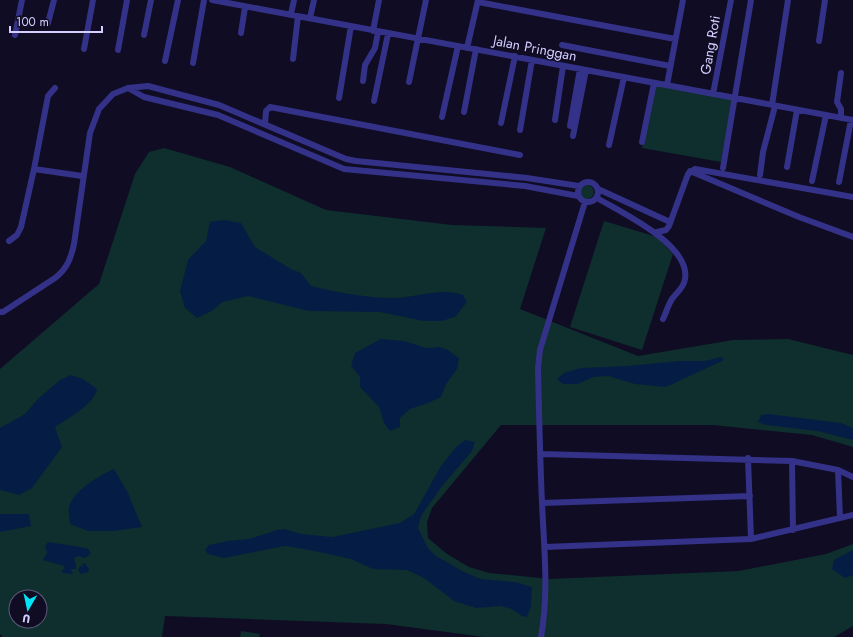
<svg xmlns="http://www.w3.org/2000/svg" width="853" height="637" font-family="Jost,sans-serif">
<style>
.green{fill:#0e2f2d;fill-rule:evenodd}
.water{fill:#051d44}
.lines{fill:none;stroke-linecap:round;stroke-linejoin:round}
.minor{stroke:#343288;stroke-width:6}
.labels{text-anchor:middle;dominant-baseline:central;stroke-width:3;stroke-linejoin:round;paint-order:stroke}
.street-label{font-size:14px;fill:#d4cfff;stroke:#100c24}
</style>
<rect width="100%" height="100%" fill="#100c24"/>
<path class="green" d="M654,85L732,99L721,162L642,148Z
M164,148L230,167L326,210L452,225L546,228L520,309L638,356L733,340L788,339L853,355V447L812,435L713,425H501L432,508L427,522L428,538L447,554L469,567L489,573L550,579L739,571L826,554L853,544V626L834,637H484L386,624L165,616L162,637H3L0,634V369L99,284L135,174L149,152ZM16,597H40V621H16Z
M580 192a7 7 0 1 1 14 0a7 7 0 1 1-14 0Z
M604,221L657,237L673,254L642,350L570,327Z
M241,631L260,634L259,637H240Z"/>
<path class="water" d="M224,220L241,223L255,247L291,269L301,273L311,286C337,292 366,298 393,298C417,298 439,287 463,295L467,302L455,317L441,321H424L380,312L309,311L248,296L222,302L212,311L197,318L185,308L180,291L188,260L206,241L210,222Z
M381,339L404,341L426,348L440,347L448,350L459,358L457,369L446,384L441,397L428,403L410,409L400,418V427L390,431L384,423L379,407L360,387V377L351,366L355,353Z
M721,357L724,360L666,387L635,384L608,376L593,377L578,384H563L557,379L564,373L581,368L627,366L679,361H705Z
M71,375L83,379L97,389C95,404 67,419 55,427L62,447L32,488L19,495L0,490V428L25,414L38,399L60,380Z
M768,414L841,423L853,428V440L817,431L766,425L758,422L761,415Z
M465,440L475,442L472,451L442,486L421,516L418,528L428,548L436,556L464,572L481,579L515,582L532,587L531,606L527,617L522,616L511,609L501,606L476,608L454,601L424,578L407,570L373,569L351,559L310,550L285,546L224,558L208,554L205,550L209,545L228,541L249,539L277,530L284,529L301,534L332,537L400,523L414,514L441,466L456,447Z
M114,469L128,493L142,527L114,531H88L70,524C70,519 68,513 69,508C71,492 100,475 114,469Z
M0,514H29L31,526L0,532Z
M48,542L86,548L89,550L91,554L85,558C81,557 77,554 74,559L76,564V569H71L73,574L63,573L61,571L65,568L64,566L43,560L47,553L45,546Z
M853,550V575L845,578L832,569L834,560Z
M84,563L89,568L88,572L81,574L78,570L80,566L84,567L82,564Z"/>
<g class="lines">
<path class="minor" d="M212,0L853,120
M478,2L675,39
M291,14L294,0
M310,18L314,0
M48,23L54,0
M373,31L379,0
M241,33L245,7
M15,35L22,0
M144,35L151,0
M819,41L825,0
M562,45L670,66
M467,48L478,0
M84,49L93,0
M118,50L127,0
M293,59L298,16
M165,61L178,0
M193,63L204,0
M363,81L365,65L375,48L378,32
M409,82L426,0
M667,85L683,0
M128,88L144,97L218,115L344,169L525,186L578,196
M713,94L731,0
M339,98L351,26
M374,101L388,34
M772,105L788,0
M464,112L476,49
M442,117L458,46
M841,118V109L837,102L841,73
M555,120L563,66
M501,123L515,56
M265,124L266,111L270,107L520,155
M570,126L580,69
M520,130L532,60
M573,136L586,70
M642,142L654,83
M609,145L624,77
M787,167L797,110
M723,168L751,0
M34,169L82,176
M690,171L799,217L853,237
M760,175L763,152L775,106
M812,181L826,115
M578 192a10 10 0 1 1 20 0a10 10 0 1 1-20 0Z
M839,182L851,120
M598,189L670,222
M597,198C621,212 691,245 685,279C684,288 676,293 672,299C668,305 666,313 663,319
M657,232L666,230L669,226L688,174L695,169L853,197
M9,241L17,235L21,227L34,169L48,96L55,88
M0,312H3L55,278C67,269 71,258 74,244L90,133L99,109L113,94L128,88L148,86L219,105L346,159L356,161L527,178L579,186
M541,454L792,461L838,470L853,477
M748,458L751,539
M792,461L793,530
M838,470L840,518
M542,503L750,496
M545,547L751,539L853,515
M541,637C549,592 544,548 542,503C540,458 539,413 538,368L540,350L585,202"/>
</g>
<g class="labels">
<g class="street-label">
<text transform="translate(710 45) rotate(-80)">Gang Roti</text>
<text transform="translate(535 48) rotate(11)">Jalan Pringgan</text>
</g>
</g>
<g transform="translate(28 609) rotate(189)"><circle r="19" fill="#100c24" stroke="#5e5a7c"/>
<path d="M0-3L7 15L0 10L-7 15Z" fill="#00e4fa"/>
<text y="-6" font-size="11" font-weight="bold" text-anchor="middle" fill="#d4cfff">U</text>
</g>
<path d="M10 26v6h92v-6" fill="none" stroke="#d4cfff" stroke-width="2"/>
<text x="16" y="26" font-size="12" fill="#d4cfff" stroke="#100c24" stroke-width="3" paint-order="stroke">100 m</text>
</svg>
